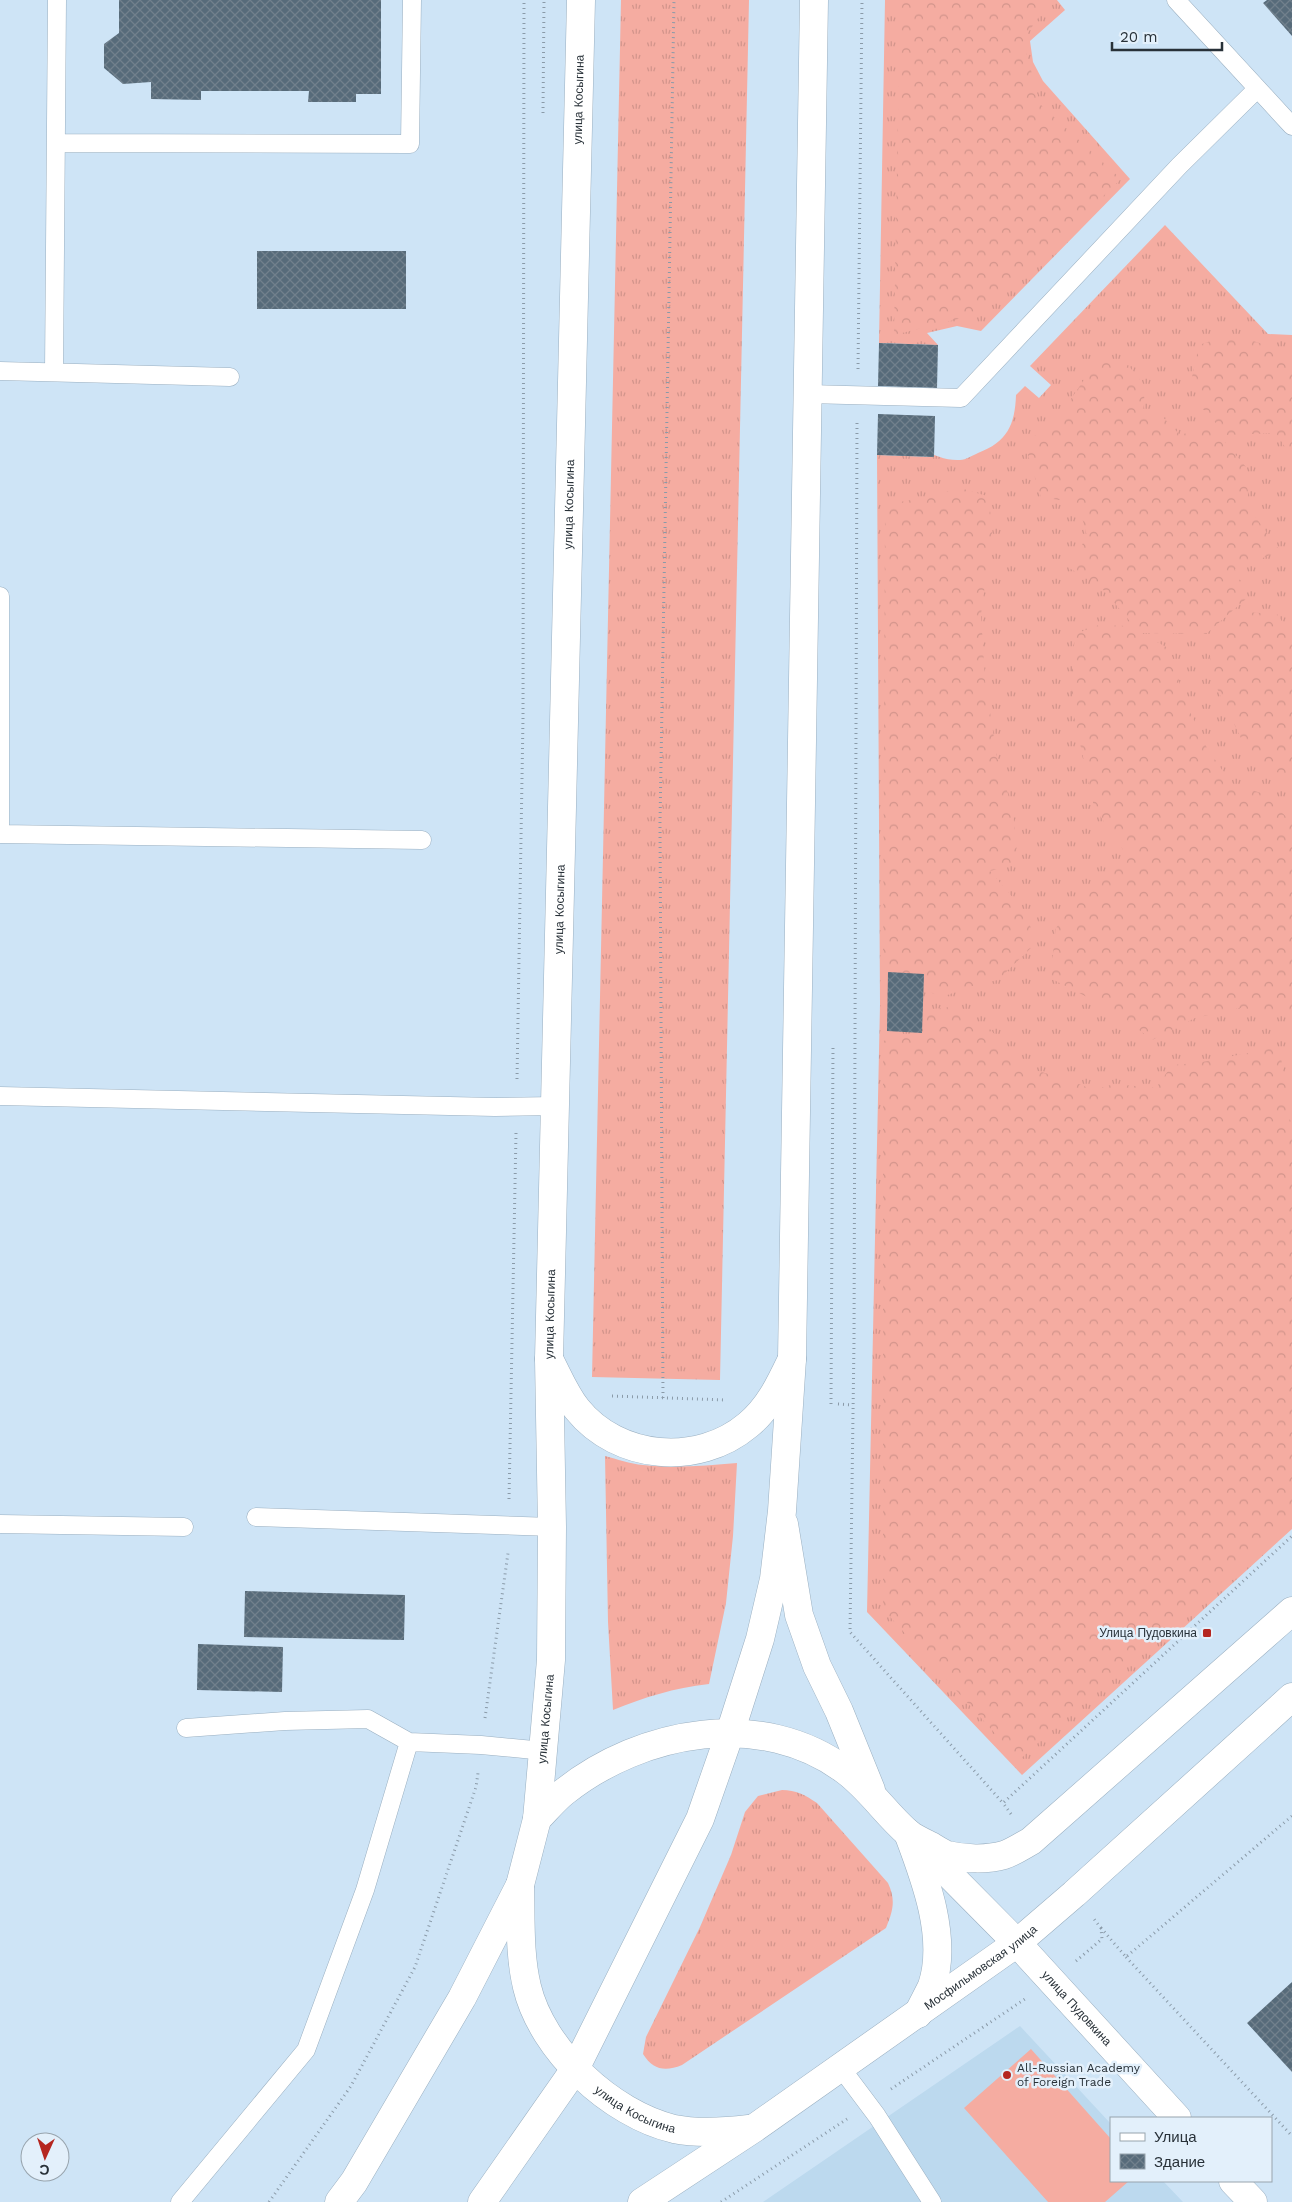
<svg xmlns="http://www.w3.org/2000/svg" width="1292" height="2202" font-family="'Work Sans',sans-serif">
<style>
.built{fill:#bcd9ee}
.grass{fill:url(#grass-tufts)}
.forest{fill:url(#forest-crowns)}
.garden{fill:#f5aca1}
.building{fill:url(#building-cross-hatch)}
.lines{fill:none;stroke-linecap:round;stroke-linejoin:round}
.service-casing{stroke:#9aafc0;stroke-width:19}
.minor-casing{stroke:#9aafc0;stroke-width:29}
.secondary-casing{stroke:#9aafc0;stroke-width:29}
.primary-casing{stroke:#9aafc0;stroke-width:29}
.path{stroke:#8a9aa8;stroke-width:3;stroke-dasharray:1 4;stroke-linecap:butt}
.service{stroke:#fff;stroke-width:18}
.minor{stroke:#fff;stroke-width:28}
.secondary{stroke:#fff;stroke-width:28}
.primary{stroke:#fff;stroke-width:28}
.poi-dot{fill:#b52620;stroke:#e3f0fb;stroke-width:2}
.labels{text-anchor:middle;dominant-baseline:central;stroke-width:5;stroke-linejoin:round;paint-order:stroke}
.street-label{font-size:12px;fill:#283138;stroke:#e3f0fb}
.poi-label{font-size:12px;fill:#283138;stroke:#e3f0fb;text-anchor:end}
</style>
<defs>
<pattern id="grass-tufts" width="24" height="20" patternUnits="userSpaceOnUse" patternTransform="scale(1.25)"><rect width="24" height="20" fill="#f5aca1"/><path d="M3 7l-1-3M5 7V3M7 7l1-3M15 17l-1-3M17 17v-4M19 17l1-3" fill="none" stroke="#d2948b"/></pattern>
<pattern id="forest-crowns" width="20" height="18" patternUnits="userSpaceOnUse" patternTransform="scale(1.25)"><rect width="20" height="18" fill="#f5aca1"/><path d="M2 6a3 3 0 1 1 6 0M12 15a3 3 0 1 1 6 0" fill="none" stroke="#d2948b"/></pattern>
<pattern id="building-cross-hatch" width="8" height="8" patternUnits="userSpaceOnUse" patternTransform="scale(1.25)"><rect width="8" height="8" fill="#576b7a"/><path d="M0 0l8 8M0 8l8-8" fill="none" stroke="#71808c"/></pattern>
</defs>
<rect width="100%" height="100%" fill="#cee4f6"/>
<path class="built" d="M1020,2026L1111,2124V2181H1163L1183,2202H763Z"/>
<path class="grass" d="M621,0H749L720,1380L592,1377Z
M885,0H1057L1065,10L1030,41L1033,62L1043,81L1130,179L981,331L957,326L927,333L938,345L879,343Z
M1165,225L1268,334L1292,335V1529L1022,1775L867,1612L880,1005L877,455L933,457L922,450C934,455 947,461 960,460C966,460 973,455 978,453C1007,442 1015,425 1016,395L1025,386L1039,398L1051,385L1030,366Z
M605,1456C617,1459 630,1464 643,1465C674,1468 705,1466 737,1463L733,1536L726,1603L709,1684C673,1688 646,1697 613,1710L608,1622Z
M782,1790C796,1790 805,1795 817,1803L888,1883C896,1900 893,1911 886,1928L682,2065C665,2072 653,2070 643,2054L646,2037L700,1927L731,1855L745,1812L758,1796Z"/>
<path class="forest" d="M900,0H1038L1045,8L1023,40L1040,104L1121,179L982,313L894,335Z
M1231,334L1269,346L1292,366V458L1276,433L1227,435L1201,407L1192,377L1199,345Z
M1097,361L1128,365L1145,386L1143,415L1160,414L1181,436L1206,420L1246,467L1249,508L1280,551L1235,569L1247,598L1206,634L1140,633L1170,649L1184,699L1207,748L1231,783L1264,794L1292,823V1014L1240,1008L1195,1018L1152,1040L1116,1012L1050,978L1056,928L1087,886L1128,857L1094,807L1074,716L1071,682L1075,634L1099,625L1127,626L1139,632L1100,586L1069,568L1087,536L1078,503L1041,497L1024,442L1053,425Z
M960,488L987,496L993,526L981,614L985,680L997,757L1013,811L1018,864L990,871L1019,905L1038,941L998,980L972,986L942,997L922,989L902,990L883,968L885,517L889,504L922,498Z
M1246,612L1277,614L1292,636V778L1253,763L1213,680L1209,647Z
M950,1007L989,1028L1023,1067L1063,1078L1094,1090L1114,1084L1156,1088L1172,1065L1197,1063L1279,1047L1287,1091L1290,1120L1292,1123V1516L1019,1760L883,1609V1041L910,1035L918,1011Z"/>
<path class="garden" d="M1031,2049L1111,2139V2181H1129L1105,2202H1048L964,2108Z"/>
<path class="building" d="M119,0H381V94H356V102H308L309,91H201V100L151,99V82L123,84L104,68V44L119,33Z
M1267,0H1292V36L1263,3Z
M257,251H406V309H257Z
M879,343L938,345L937,388L878,386Z
M878,414L935,416L934,457L877,455Z
M888,972L924,974L922,1033L887,1031Z
M245,1591L405,1595L404,1640L244,1637Z
M198,1644L283,1647L282,1692L197,1690Z
M1292,1982V2072L1247,2023Z"/>
<g class="lines">
<defs>
<path id="service" d="M1176,0L1292,126
M56,143L410,144L412,0
M0,371L230,377
M54,372L57,0
M808,394L961,398L1179,166L1257,89
M0,596V834
M0,834L422,840
M0,1096L495,1107L555,1106
M256,1517L552,1527
M0,1524L184,1527
M186,1728L285,1721L368,1719L409,1742
M841,2068L877,2116L932,2202
M180,2202L306,2050L365,1890L409,1742L481,1745L544,1751"/>
<g id="minor">
<path d="M549,1359C558,1376 565,1394 577,1409C618,1460 698,1467 748,1425C769,1408 780,1384 792,1359"/>
<path id="s1" d="M916,1841L1017,1943L1177,2118"/>
<path d="M1233,2181L1253,2202"/>
</g>
<g id="secondary">
<path d="M784,1524L799,1615L817,1666L839,1711L871,1790"/>
<path d="M537,1819C546,1810 554,1800 564,1792C642,1730 762,1708 846,1771C870,1789 886,1814 908,1833C914,1838 923,1842 931,1846C936,1849 942,1853 947,1855C964,1859 987,1860 1004,1855C1013,1852 1022,1846 1031,1841L1292,1611"/>
<path d="M908,1833C925,1878 948,1938 932,1986C928,1995 922,2005 918,2014"/>
<path id="s2" d="M520,1885C521,1918 519,1954 527,1987C542,2050 611,2114 674,2129C699,2134 724,2132 749,2129"/>
<path id="s3" d="M642,2202L753,2129L1017,1943L1074,1894L1292,1697"/>
</g>
<g id="primary">
<path id="s4" d="M339,2202L354,2182L462,1998L520,1885L537,1819L551,1660L552,1527L549,1359L581,0"/>
<path d="M482,2202L575,2069L700,1819L730,1733L760,1639L774,1579L782,1511L792,1359L814,0"/>
</g>
</defs>
<use href="#service" class="service-casing"/>
<use href="#minor" class="minor-casing"/>
<use href="#secondary" class="secondary-casing"/>
<use href="#primary" class="primary-casing"/>
<path class="path" d="M543,113L544,0
M858,369L862,0
M857,423L854,1341L850,1632L1003,1803
M517,1079L523,718L524,0
M612,1396L726,1400
M663,1398L660,823L674,0
M831,1404L833,1047
M838,1404L853,1405
M509,1499L516,1133
M485,1718L508,1553
M1011,1814L1003,1803L1292,1536
M1101,1928L1126,1957L1292,1816
M1126,1957L1292,2136
M1076,1961L1102,1939L1101,1928L1094,1919
M891,2089L1025,1999
M269,2202L351,2086L415,1967L476,1787L478,1773
M721,2202L847,2119"/>
<use href="#service" class="service"/>
<use href="#minor" class="minor"/>
<use href="#secondary" class="secondary"/>
<use href="#primary" class="primary"/>
</g>
<g class="poi-dot">
<rect x="1202" y="1628" width="10" height="10" rx="2.5"/>
<circle cx="1007" cy="2075" r="5"/>
</g>
<g class="labels">
<g class="street-label">
<text stroke="none"><textPath href="#s4" startOffset="2154">улица Косыгина</textPath></text>
<text stroke="none"><textPath href="#s4" startOffset="1749">улица Косыгина</textPath></text>
<text stroke="none"><textPath href="#s4" startOffset="1344">улица Косыгина</textPath></text>
<text stroke="none"><textPath href="#s4" startOffset="939">улица Косыгина</textPath></text>
<text stroke="none"><textPath href="#s4" startOffset="534">улица Косыгина</textPath></text>
<text stroke="none"><textPath href="#s3" startOffset="412">Мосфильмовская улица</textPath></text>
<text stroke="none"><textPath href="#s1" startOffset="232">улица Пудовкина</textPath></text>
<text stroke="none"><textPath href="#s2" startOffset="272">улица Косыгина</textPath></text>
</g>
<g class="poi-label">
<text x="1197" y="1633">Улица Пудовкина</text>
<text x="1017" y="2068" text-anchor="start">All-Russian Academy<tspan x="1017" dy="14">of Foreign Trade</tspan></text>
</g>
</g>
<rect x="1110" y="2117" width="162" height="65" fill="#e3f0fb" stroke="#98a4ad"/>
<rect x="1120" y="2133" width="25" height="8" fill="#ffffff" stroke="#98a4ad"/>
<text x="1154" y="2142" font-size="15" fill="#283138">Улица</text>
<rect x="1120" y="2154" width="25" height="15" fill="url(#building-cross-hatch)" stroke="#98a4ad"/>
<text x="1154" y="2167" font-size="15" fill="#283138">Здание</text>
<g transform="translate(45 2157) rotate(183)"><circle r="24" fill="#e3f0fb" stroke="#98a4ad"/>
<path d="M0-4L9 19L0 12L-9 19Z" fill="#b52620"/>
<text y="-8" font-size="14" font-weight="bold" text-anchor="middle" fill="#283138">С</text>
</g>
<path d="M1112 42v8h110v-8" fill="none" stroke="#283138" stroke-width="2.5"/>
<text x="1120" y="42" font-size="15" fill="#283138" stroke="#e3f0fb" stroke-width="4" paint-order="stroke">20 m</text>
</svg>
